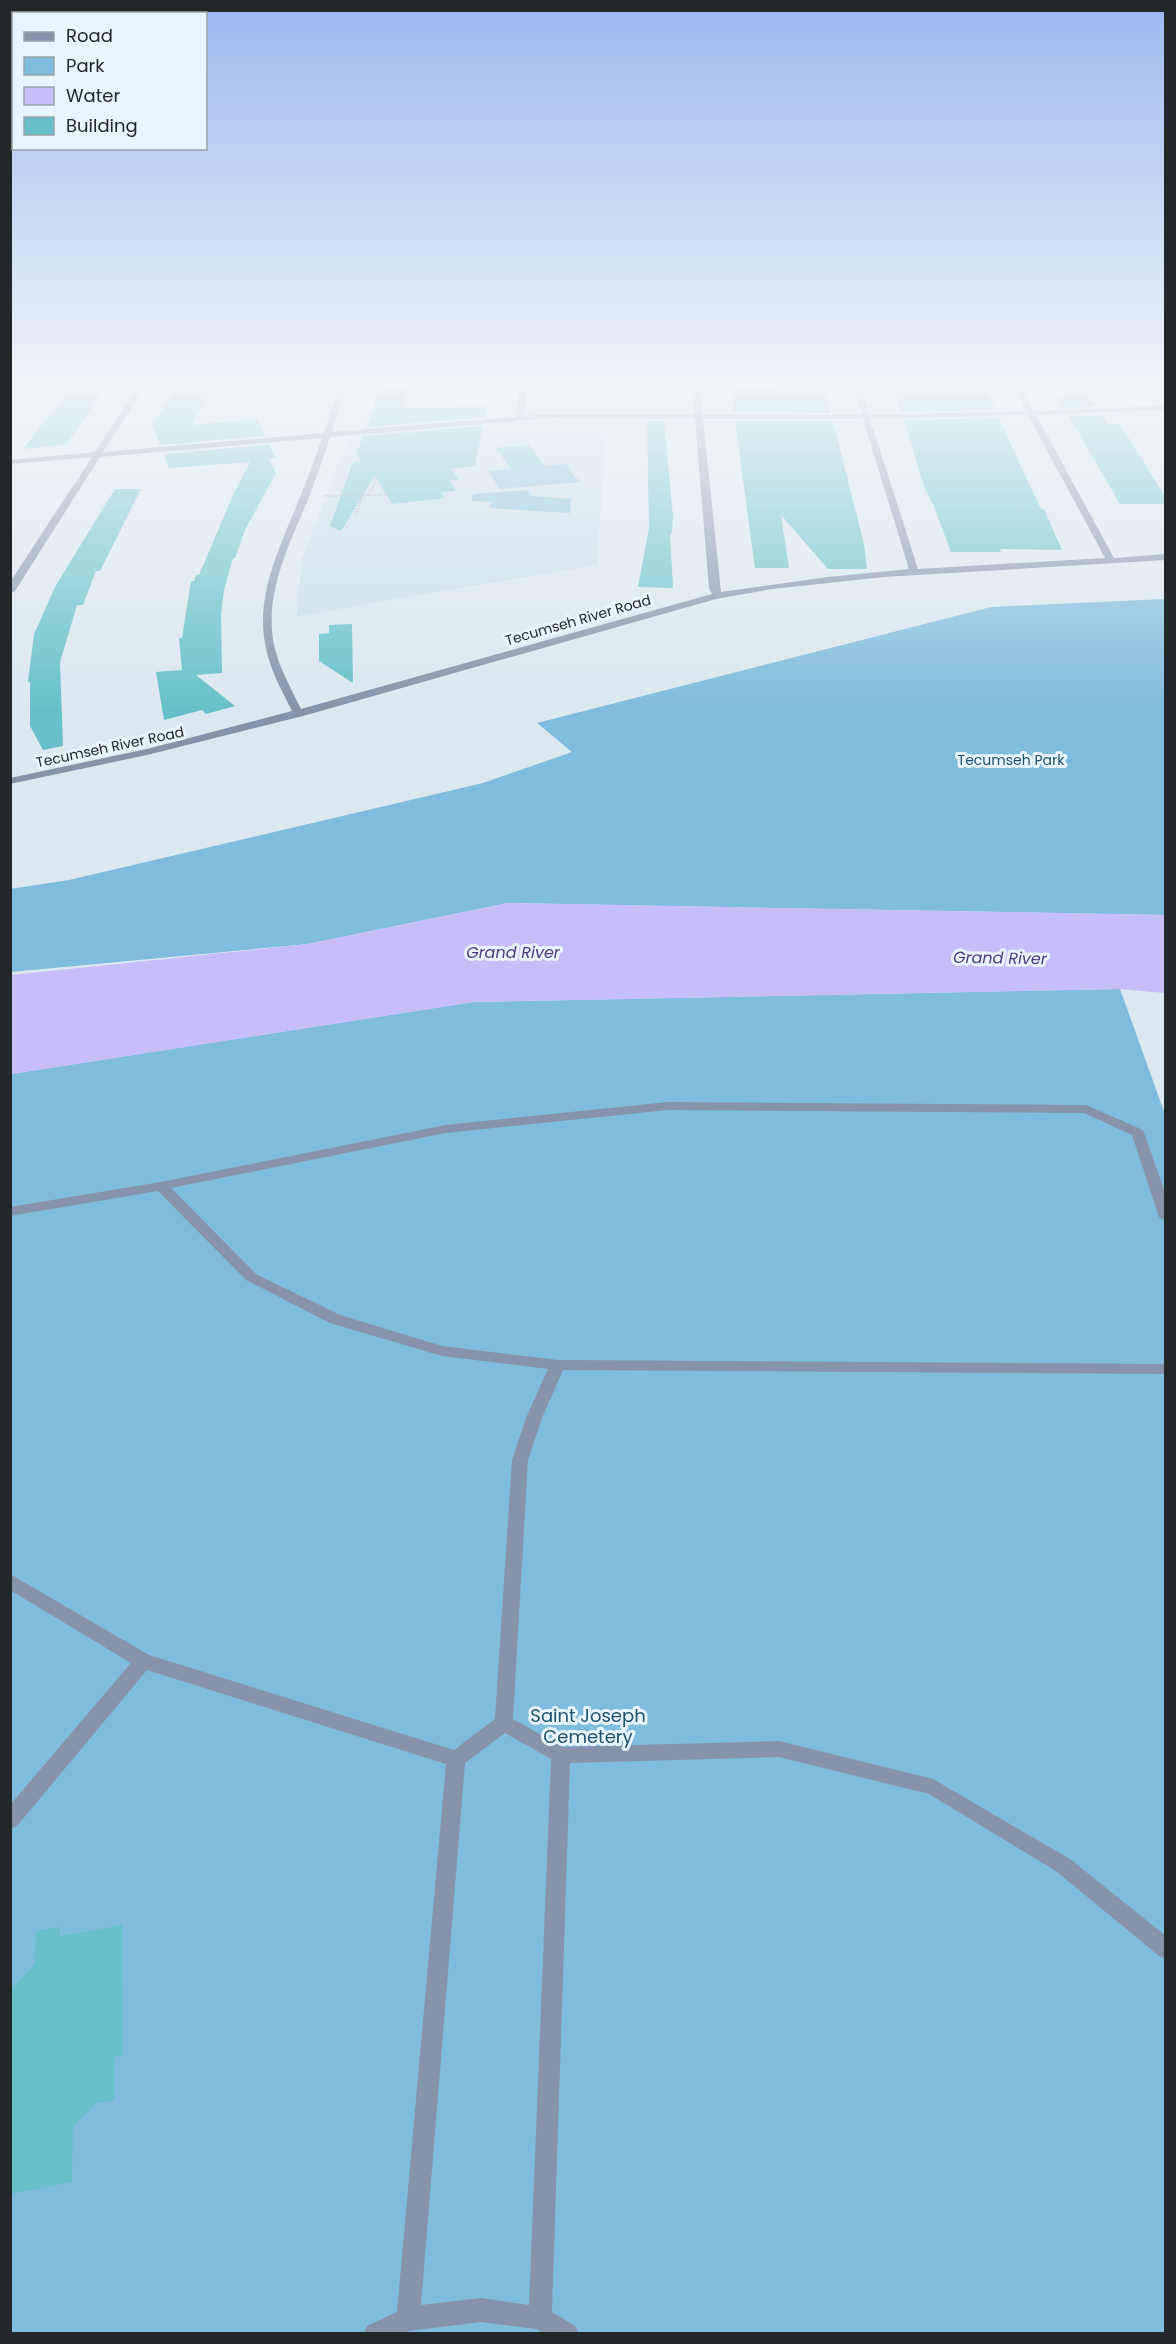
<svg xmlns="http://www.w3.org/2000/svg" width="1176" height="2344" font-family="Poppins,sans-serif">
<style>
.built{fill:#c9dde9}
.green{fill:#80bcdd}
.water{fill:#c8bdfb}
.building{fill:#67c0c9}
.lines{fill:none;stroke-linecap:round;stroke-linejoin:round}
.path{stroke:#9ea8ae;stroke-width:2;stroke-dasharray:1.5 1.5;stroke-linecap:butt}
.lane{fill:#8693ab;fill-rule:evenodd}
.street{fill:#8693ab;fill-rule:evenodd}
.labels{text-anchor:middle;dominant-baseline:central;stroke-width:6;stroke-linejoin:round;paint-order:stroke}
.far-street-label{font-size:14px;fill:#22272a;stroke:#e8f5fd}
.far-park-label{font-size:14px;fill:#1d516b;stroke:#e8f5fd}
.water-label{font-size:16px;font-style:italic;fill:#4b3981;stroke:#e8f5fd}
.near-park-label{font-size:18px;fill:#1d516b;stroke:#e8f5fd}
</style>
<rect width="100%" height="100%" fill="#dbe8ef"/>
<path class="built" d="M607,420L597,565L297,616L302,559L349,439L549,421Z"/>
<path class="green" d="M565,464L571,467L569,470L580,482L500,489L488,471Z
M528,490L532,496L571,499L570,513L490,508L492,502L471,501L473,494Z
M1165,599V915L508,903L308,944L11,972L10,889L69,880L483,783L572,752L537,723L991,607Z
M1120,989L1166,1117L1165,2333L11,2334V1074L473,1002Z"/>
<path class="water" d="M508,903L1165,915V993L1120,989L474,1002L11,1074V975L308,944Z"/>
<path class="building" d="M75,382H109L67,444L23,449Z
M777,382H823L831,413L734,412L731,386H778Z
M892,382H960L961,385H984L996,410L901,412Z
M180,384H215L192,425L257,419L265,436L160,445L152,424Z
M380,389H408L403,408L487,407L485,417L366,427Z
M1056,395L1089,396L1096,406L1064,408Z
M1102,415L1108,424H1120L1166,498V504H1120L1069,416Z
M999,418L1022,469L1041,509H1044L1062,550L1000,549L1001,552H951L933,504L925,489L904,420Z
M647,421H664L673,517L672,533H670L673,588L638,587L649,528Z
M735,421H833L864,544L867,569H828L781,515L789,568H755Z
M483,426L475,466L451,469L459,480H449L456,491L441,492L445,498L438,499L392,504L375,476L341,531L330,526L353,462L361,461L357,453L363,436Z
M269,445L276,458L269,459L276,473L245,530L235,558H233L224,590L221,614L222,673L196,675L235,706L206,714L202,710L164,720L156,672L182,670L179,638H182L191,581H194L196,575H199L234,493L250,462L169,468L164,454Z
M529,445L544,466L511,469L496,448Z
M115,489H141L100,571H96L83,605H77L60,662L63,746L43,750L30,726V682H28L34,634L56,585Z
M352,624L353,683L319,661V634L329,633V625Z
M122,1925L123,2056L114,2057V2100L96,2103L73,2127L72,2182L10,2194V1990L35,1964L36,1931L60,1927V1936Z"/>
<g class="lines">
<path class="path" d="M324,496L386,495
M369,496L381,466
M356,515L367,481"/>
<path class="lane" d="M668,1102L1086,1105L1143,1130L1166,1195V1221L1159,1217L1132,1135L1084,1113L668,1110L446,1133L171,1188L256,1274L340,1315L442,1346L558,1360L1166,1364V1374L563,1370L542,1418L528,1460L513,1719L563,1747L779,1741L933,1779L1070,1859L1166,1936V1959L1159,1956L1056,1871L929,1794L779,1757L570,1763L552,2312L575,2326L579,2334H543L537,2329L481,2322L409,2331L403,2334H363L367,2326L397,2312L446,1764L147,1670L17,1826L10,1829V1805L131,1663L10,1590V1574L149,1655L454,1750L495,1719L512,1460L526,1418L548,1369L442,1356L330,1323L246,1280L158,1191L10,1216V1207L161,1182L446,1125ZM505,1733L551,1759L529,2305L481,2298L421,2305L465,1763Z"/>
<path class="street" d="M141,382H148L103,452L324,433L340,382H347L332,432L516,417L519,382H527L524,416L549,414H695L692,382H700L702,414L862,415L852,382H859L869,415L1026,411L1011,382H1018L1033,411L1166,406V410L1036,415L1114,558L1166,554V560L884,577L772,589L716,599L303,716L147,755L10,784V778L147,749L292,711C281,689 269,668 265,643C256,594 280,547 298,502C307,481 315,459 322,438L100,457L15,591L10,594V582L16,573L92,457L10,464V460L95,452ZM1028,415L1105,558L918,569L870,419ZM549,418L695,419L709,588L712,594L301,709C291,688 279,668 274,645C264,595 288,547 307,502C315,481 323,459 330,437ZM703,419H863L909,569L828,577L721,592Z"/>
</g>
<linearGradient id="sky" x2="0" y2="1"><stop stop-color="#9bb8f0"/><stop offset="0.54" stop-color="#eff5f8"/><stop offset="1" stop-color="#eff5f8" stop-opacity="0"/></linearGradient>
<rect width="1176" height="710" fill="url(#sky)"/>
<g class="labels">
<g class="far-street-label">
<text transform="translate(578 620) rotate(-16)">Tecumseh River Road</text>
<text transform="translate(110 747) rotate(-12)">Tecumseh River Road</text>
</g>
<g class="far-park-label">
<text x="1011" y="760">Tecumseh Park</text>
</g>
<g class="water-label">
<text x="513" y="952">Grand River</text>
<text transform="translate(1000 958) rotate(1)">Grand River</text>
</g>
<g class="near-park-label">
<text x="588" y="1715">Saint Joseph<tspan x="588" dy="21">Cemetery</tspan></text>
</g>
</g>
<rect width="1176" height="2344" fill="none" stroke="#22272a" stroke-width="24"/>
<rect x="12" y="12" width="195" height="138" fill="#e8f5fd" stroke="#99a3a9" stroke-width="1.5"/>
<rect x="24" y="32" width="30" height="9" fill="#8693ab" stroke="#99a3a9" stroke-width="1.5"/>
<text x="66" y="42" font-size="18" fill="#22272a">Road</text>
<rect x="24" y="57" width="30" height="18" fill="#80bcdd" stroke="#99a3a9" stroke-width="1.5"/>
<text x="66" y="72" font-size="18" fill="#22272a">Park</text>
<rect x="24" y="87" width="30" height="18" fill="#c8bdfb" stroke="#99a3a9" stroke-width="1.5"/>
<text x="66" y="102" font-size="18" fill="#22272a">Water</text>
<rect x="24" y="117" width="30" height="18" fill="#67c0c9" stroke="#99a3a9" stroke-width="1.5"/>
<text x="66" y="132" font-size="18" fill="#22272a">Building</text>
</svg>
